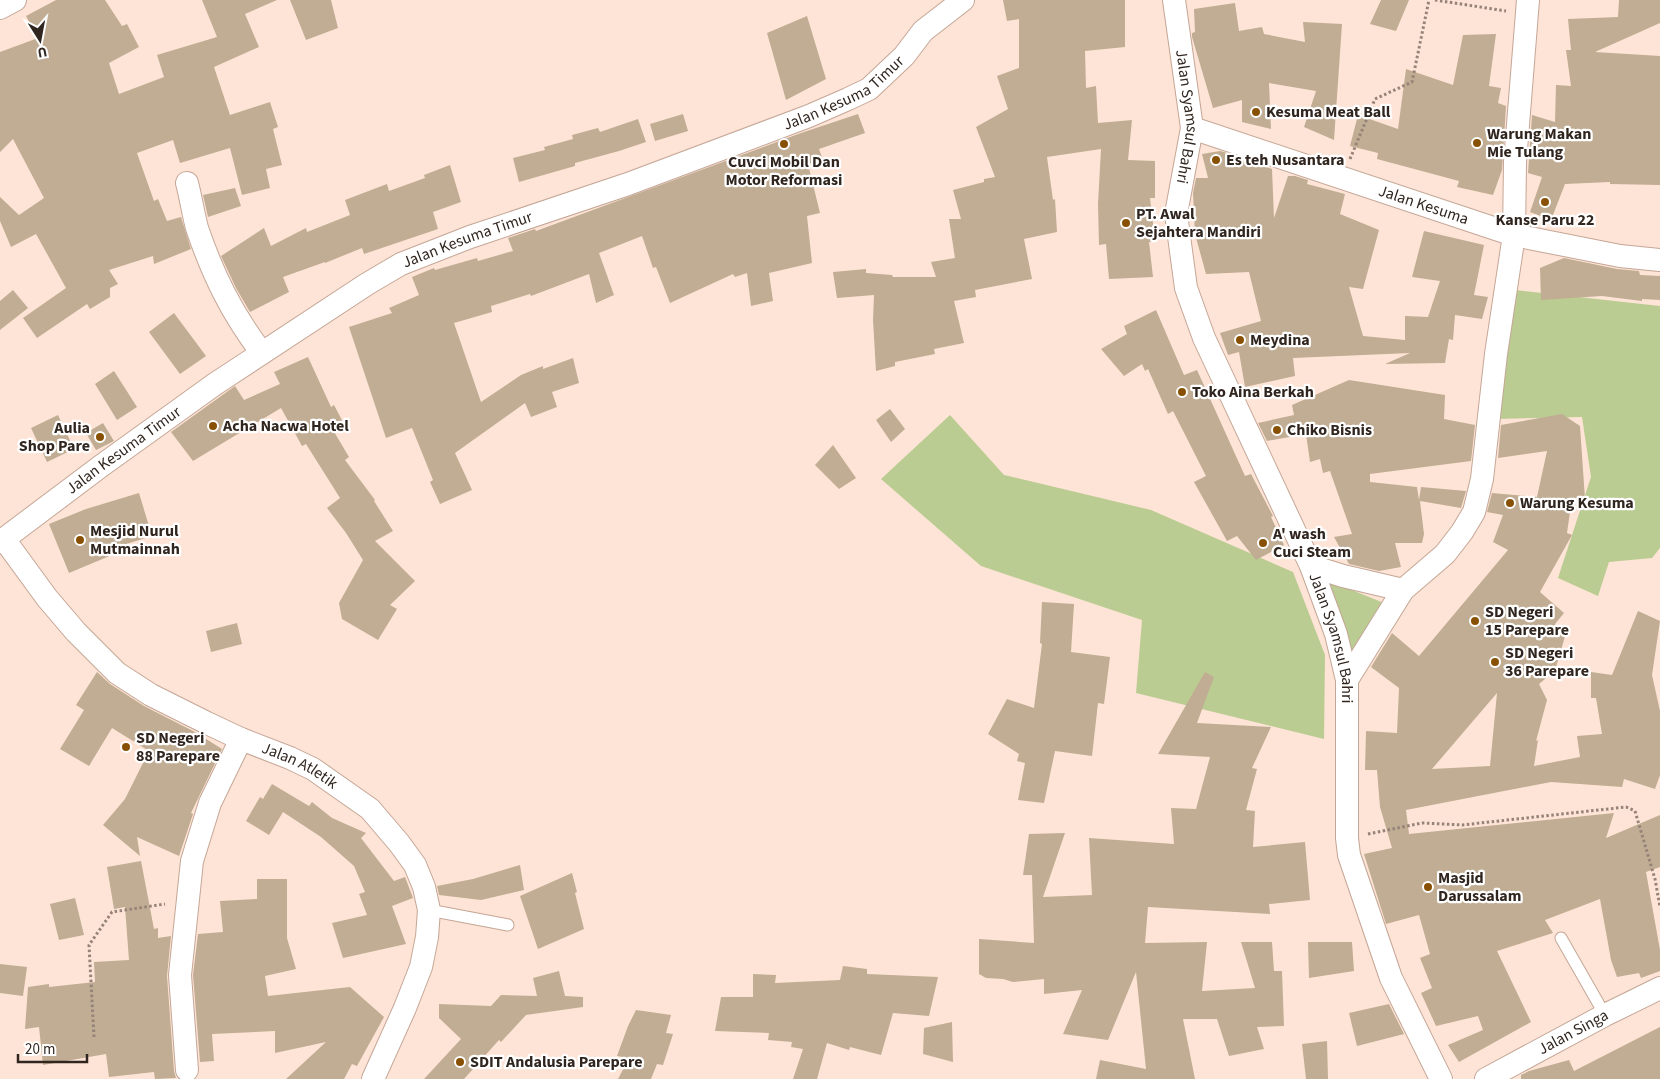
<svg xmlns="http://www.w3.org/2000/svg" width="1660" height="1079" font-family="'Source Sans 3',sans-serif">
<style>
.green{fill:#bacc91}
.building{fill:#c0ad93;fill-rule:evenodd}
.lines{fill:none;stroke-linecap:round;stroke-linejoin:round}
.lane-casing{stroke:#c4a696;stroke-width:13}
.street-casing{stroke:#c4a696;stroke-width:24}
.path{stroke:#958278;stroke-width:3;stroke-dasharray:2.5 2.5;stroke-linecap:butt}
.lane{stroke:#fff;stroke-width:11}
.street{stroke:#fff;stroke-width:22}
.poi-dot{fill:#885002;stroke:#fff;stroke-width:2}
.labels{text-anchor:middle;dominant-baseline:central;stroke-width:4.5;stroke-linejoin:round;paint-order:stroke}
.street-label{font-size:16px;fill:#31261f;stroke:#fff}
.poi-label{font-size:16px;font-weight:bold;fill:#31261f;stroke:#fff;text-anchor:start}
</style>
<rect width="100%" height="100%" fill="#fee4d6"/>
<path class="green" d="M1515,290L1660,306V548L1652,558L1609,562L1598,596L1558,578L1591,477L1582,417L1496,419Z
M950,415L1004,475L1151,510L1293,572L1325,655L1324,739L1136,693L1142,620L981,566L881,479Z
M1322,578L1384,603L1350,661Z"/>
<path class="building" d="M56,0H105L122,26L127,24L139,47L109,63L119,94L164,77L157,55L217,37L202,0H277L245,14L259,47L214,67L230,115L270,102L278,127L273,129L282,165L266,169L270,188L242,195L230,148L180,163L173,140L137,153L154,201L158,199L167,221L181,217L191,249L154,264L153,256L109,270L118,284L110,288V297L90,309L87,304L37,338L23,318L66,288L36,234L11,247L0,221V197L19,215L44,198L13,139L0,152V52L38,38L26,16Z
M290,0H331L338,28L306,40Z
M1003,0H1125V47L1085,51L1086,88L1096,86L1098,123L1132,120L1128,160L1155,161V198H1150L1154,232V242H1149L1153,277L1109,279L1106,244L1099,245L1098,204L1101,149L1047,157L1053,200L1055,199L1057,232L1024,239L1032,279L975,290L976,297L954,301L964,343L934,349L935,354L895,362V366L876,371L873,320L874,295L837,298L833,272L866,269V273L892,275L893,277H936L931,262L955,258L949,219H961L953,190L984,182V179L995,177L976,127L1008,109L997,76L1019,68V19L1007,21Z
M1381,0H1409L1396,31L1370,24Z
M1619,0H1660V23L1595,52L1660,56V185L1610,184V182L1565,184L1551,220L1530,212L1542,177L1528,173L1532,115L1555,122L1556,85L1571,86L1566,50H1571L1568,19L1618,17Z
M1235,3L1239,31L1262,27L1264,34L1305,42L1303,22L1342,24L1334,140L1304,127L1316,91L1269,83L1271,129L1242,122V100L1213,108L1192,37V33L1195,32L1194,9Z
M807,16L826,79L786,100L767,33Z
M1496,34L1489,86L1501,88L1498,103L1506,106L1502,170L1493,195L1457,187L1459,181L1377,159L1378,153L1350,146L1358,115L1398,129L1406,69L1453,85L1463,35Z
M683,114L688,131L655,141L650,124Z
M858,114L865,133L819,149L823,160L808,164L820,213L807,216L812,263L769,273L773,301L751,306L747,273L735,277L733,274L670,303L656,267L653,268L642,236L599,253L614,295L596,303L589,274L531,296L530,294L491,306L492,312L454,323L481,402L521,375L543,366V369L573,358L579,383L552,392L557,407L531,417L525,403L455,453L472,490L440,504L430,482L433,480L412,428L386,438L349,327L392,313L389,308L419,295L412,277L434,268L435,270L477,258L478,261L513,251L508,238L535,229L536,231L801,133Z
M638,119L646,142L619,151L575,163V166L519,182L513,158L545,150L544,147L573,139L572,135L598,128L600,132Z
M1220,151L1227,153L1228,161H1249L1272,169L1274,218L1288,176H1295L1308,180L1307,184L1345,194L1340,214L1379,230L1363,289L1349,287L1363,336L1405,340V316L1428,317L1440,281L1412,277L1424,231L1484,245L1474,295L1488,297L1482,319L1455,315L1453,340L1449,339L1445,363L1385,364L1410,353L1293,358L1295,376L1245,387L1239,352L1228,355L1220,333L1261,321L1249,272L1206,274L1195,234L1193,193L1196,178H1208L1202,154Z
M450,165L461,202L433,212L438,229L364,254L362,248L325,263V262L283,277L289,292L250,312L236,288L221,256L264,228L271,246L306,228L307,232L350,215L345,200L387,184L389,191L425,178L424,175Z
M235,188L241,206L208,217L203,195Z
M1564,258L1617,269L1639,271L1640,275L1660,276V300L1642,299V301L1602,296L1541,300L1540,268Z
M13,290L28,308L0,330V301Z
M1156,310L1184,375L1197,370L1245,476L1251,474L1273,516L1271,517L1284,545L1256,560L1237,536L1227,541L1194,482L1206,476L1173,411L1168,414L1148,369L1145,371L1142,364L1124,376L1101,349L1127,334L1124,326Z
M174,313L206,356L180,374L149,332Z
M308,357L331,407L334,405L344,424L333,430L349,457L345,460L375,500L374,501L393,531L375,541L415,581L390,605L397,609L378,640L342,619L339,603L363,560L346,533L327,508L340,498L306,444L302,446L281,408L193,461L171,432L235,386L244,400L280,384L274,372Z
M114,371L137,407L117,420L95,384Z
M1349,380L1445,395L1444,419L1475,425L1471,461L1370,474V482L1417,487L1419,500L1421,487L1466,491L1461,508L1420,501L1424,534L1422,543H1395L1401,567L1379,571L1349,564L1334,537L1352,534L1330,471L1323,473L1320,459L1310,462L1306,434L1267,441L1258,423L1294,415L1292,405Z
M890,409L905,429L891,442L876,420Z
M1562,414L1580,426L1585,499L1572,498L1567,533L1572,535L1540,592L1564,613L1555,624L1566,633L1554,674H1551L1539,684L1547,700L1536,741L1538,740L1534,766L1580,757L1577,736L1602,734L1596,698H1591V672L1612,675L1638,611L1660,621L1652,675L1660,711V775L1655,789L1624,779L1622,787L1551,782L1406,810L1409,834L1614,813L1606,838L1660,815V867L1646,872L1660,950V971L1641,978L1639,973L1617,977L1611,960L1600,899L1545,920L1553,933L1497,951L1531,1022L1459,1062L1448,1045L1483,1030L1478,1016L1436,1026L1421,993L1432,988L1420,958L1430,954L1419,915L1386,924L1364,854L1392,848L1380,807L1377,770H1365L1366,731L1397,733L1399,688L1371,667L1392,633L1419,656L1508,550L1493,542L1503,515L1487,512L1492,493L1537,497L1547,451L1498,458L1501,425ZM1497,693L1490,766L1432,769Z
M58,415L74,449L47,462L31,428Z
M103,423L114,441L96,450L86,433Z
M833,445L856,478L839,489L815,465Z
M139,493L152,536L110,549L112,555L69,573L49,524L86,509Z
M1042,602L1074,604L1071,652L1110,657L1104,704L1098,703L1092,756L1055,751L1044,803L1018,800L1025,763L1017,761L1019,754L988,734L1007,699L1034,708L1042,644L1040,643Z
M237,623L242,644L211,652L206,631Z
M97,672L110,684L144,706L195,732L222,749L191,813L193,814L179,856L137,837L140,856L103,825L125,799L149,751L112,728L89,766L60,749L84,710L76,705Z
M1205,672L1214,677L1197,723L1271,727L1252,768L1257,769L1246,810L1255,811L1253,847L1305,842L1310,900L1269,904L1270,914L1148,907L1145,943L1207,942L1202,991L1255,988L1241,942H1272L1274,971H1282L1284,1026L1257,1027L1264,1049L1229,1056L1217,1019H1183L1195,1079H1096L1100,1060L1146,1069L1136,972L1108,1040L1063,1034L1082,990L1044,994V979L1013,982L1003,979L986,978L979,974V939L1034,943L1032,875H1023L1029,834L1065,833L1043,897L1092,895L1089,838L1174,844L1171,808L1196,809L1210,757L1158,754Z
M272,784L309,806L312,802L332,818L366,833L361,838L394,881L405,877L413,898L392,906L406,944L343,958L332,923L367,915L359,894L365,892L354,866L321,837L283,812L269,835L246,821L260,797L263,799Z
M141,861L154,929L158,928V938L171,936L167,976L174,1071L176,1078L155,1079L154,1072L109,1077L106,1054L43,1065L39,1027L25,1029L28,987L49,984V987L95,982L94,962L129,960L125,907L114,909L107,867Z
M520,865L524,890L481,900L439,895L437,886L473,879Z
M572,873L577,892L575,893L584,929L538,949L520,896Z
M257,879H287V938L296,969L265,976L268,996L350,987L384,1017L357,1066L352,1064L344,1079H286L326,1042L275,1053V1031L212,1034L214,1061L200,1062L193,975L198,934L223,932L220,901L257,899Z
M75,898L84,935L59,940L50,904Z
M1308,942H1352L1354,971L1309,978Z
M0,964L27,967L23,996L0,993Z
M843,966L867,969V974L938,977L929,1016L893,1013L881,1055L850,1047L849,1050L827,1043L817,1079H793L803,1049L791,1047L792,1042L768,1040L769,1033L715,1031L721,997H753V974L776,975L775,983L840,980Z
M559,971L565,996L583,997V1007L526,1015L501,1042L499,1040L464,1079H424L461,1039L439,1018V1004L491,1006L501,995L537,996L533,978Z
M1389,1004L1404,1034L1357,1046L1349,1013Z
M636,1010L671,1015L666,1033L673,1034L663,1065L657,1064L651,1079H618L629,1058L617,1056L628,1026Z
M952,1022L953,1062L923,1054L924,1028Z
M1660,1027V1079H1521V1075L1529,1071L1569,1060L1574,1071Z
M1327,1041L1328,1079H1306L1302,1044Z"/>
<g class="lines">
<defs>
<path id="lane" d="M429,910L508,925
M1561,938L1605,1015"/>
<g id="street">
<path id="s1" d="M1174,0L1192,128L1176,214L1186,288L1204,338L1311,566L1336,634L1347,680V838L1349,855L1391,978L1441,1079"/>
<path d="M0,8L15,0"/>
<path id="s2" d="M1192,128L1514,235L1620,256L1660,260"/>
<path d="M187,183C191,198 193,213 197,228C213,275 232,314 262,353"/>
<path id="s3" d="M4,539L47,598L76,632L117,673L151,695L207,723L241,739L290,758L313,769L370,809L399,843L415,865L424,887L429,910L427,937L421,967L405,1008L373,1079"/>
<path id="s4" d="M0,542L101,466L215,384L367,284L401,264L470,237L628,184L809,116L848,99L869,89L904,56L923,31L963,0"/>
<path d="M1311,566L1343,576L1403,590"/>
<path d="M1347,680L1403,590L1445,554L1462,532L1474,512L1482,479L1496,354L1514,235L1515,162L1528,0"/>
<path d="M187,1070L180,975L192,861L210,803L241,739"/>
<path id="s5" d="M1486,1079L1605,1015L1660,988"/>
</g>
</defs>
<use href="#lane" class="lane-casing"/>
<use href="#street" class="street-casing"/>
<path class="path" d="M1435,0L1506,11
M1350,159L1375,99L1412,82L1429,0
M1368,834L1422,823L1462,825L1626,807L1635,811L1655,879L1660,907
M94,1037L89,945L112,912L165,904"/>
<use href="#lane" class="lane"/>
<use href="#street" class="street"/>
</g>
<g class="poi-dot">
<circle cx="1256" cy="112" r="5"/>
<circle cx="1477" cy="143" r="5"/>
<circle cx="784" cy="144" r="5"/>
<circle cx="1216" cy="160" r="5"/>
<circle cx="1545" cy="202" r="5"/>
<circle cx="1126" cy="223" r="5"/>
<circle cx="1240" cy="340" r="5"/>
<circle cx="1182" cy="392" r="5"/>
<circle cx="213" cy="426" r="5"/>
<circle cx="1277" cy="430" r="5"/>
<circle cx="100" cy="437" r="5"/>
<circle cx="1510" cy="503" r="5"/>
<circle cx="80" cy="540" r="5"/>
<circle cx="1263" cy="543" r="5"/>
<circle cx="1475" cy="621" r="5"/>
<circle cx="1495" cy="662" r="5"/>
<circle cx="126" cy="747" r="5"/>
<circle cx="1428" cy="887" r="5"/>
<circle cx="460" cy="1062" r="5"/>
</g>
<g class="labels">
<g class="street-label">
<text stroke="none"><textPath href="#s4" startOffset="964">Jalan Kesuma Timur</textPath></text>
<text stroke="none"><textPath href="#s1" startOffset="118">Jalan Syamsul Bahri</textPath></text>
<text stroke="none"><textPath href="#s2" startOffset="244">Jalan Kesuma</textPath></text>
<text stroke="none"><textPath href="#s4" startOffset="559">Jalan Kesuma Timur</textPath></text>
<text stroke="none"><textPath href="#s4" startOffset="154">Jalan Kesuma Timur</textPath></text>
<text stroke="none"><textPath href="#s1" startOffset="672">Jalan Syamsul Bahri</textPath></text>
<text stroke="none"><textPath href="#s3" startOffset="381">Jalan Atletik</textPath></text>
<text stroke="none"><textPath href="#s5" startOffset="99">Jalan Singa</textPath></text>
</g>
<g class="poi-label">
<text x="1266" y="112">Kesuma Meat Ball</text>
<text x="1487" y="134">Warung Makan<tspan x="1487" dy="18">Mie Tulang</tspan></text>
<text x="1226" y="160">Es teh Nusantara</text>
<text x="784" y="162" text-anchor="middle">Cuvci Mobil Dan<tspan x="784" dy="18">Motor Reformasi</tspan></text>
<text x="1136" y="214">PT. Awal<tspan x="1136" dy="18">Sejahtera Mandiri</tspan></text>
<text x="1545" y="220" text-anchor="middle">Kanse Paru 22</text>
<text x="1250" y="340">Meydina</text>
<text x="1192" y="392">Toko Aina Berkah</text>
<text x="223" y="426">Acha Nacwa Hotel</text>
<text x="90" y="428" text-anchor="end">Aulia<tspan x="90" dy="18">Shop Pare</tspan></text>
<text x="1287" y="430">Chiko Bisnis</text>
<text x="1520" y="503">Warung Kesuma</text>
<text x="90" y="531">Mesjid Nurul<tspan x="90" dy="18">Mutmainnah</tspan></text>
<text x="1273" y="534">A' wash<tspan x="1273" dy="18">Cuci Steam</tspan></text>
<text x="1485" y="612">SD Negeri<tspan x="1485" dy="18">15 Parepare</tspan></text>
<text x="1505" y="653">SD Negeri<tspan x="1505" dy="18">36 Parepare</tspan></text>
<text x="136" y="738">SD Negeri<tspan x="136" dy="18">88 Parepare</tspan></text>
<text x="1438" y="878">Masjid<tspan x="1438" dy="18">Darussalam</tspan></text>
<text x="470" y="1062">SDIT Andalusia Parepare</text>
</g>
</g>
<g transform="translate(40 40) rotate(169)" stroke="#ffffff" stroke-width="4" paint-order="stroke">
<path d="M0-4L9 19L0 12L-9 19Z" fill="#31261f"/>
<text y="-8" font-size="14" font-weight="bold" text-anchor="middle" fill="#31261f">U</text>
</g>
<path d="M18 1054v8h69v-8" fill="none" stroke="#31261f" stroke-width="2.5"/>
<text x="25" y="1054" font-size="15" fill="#31261f" stroke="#ffffff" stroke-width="4" paint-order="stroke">20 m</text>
</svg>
